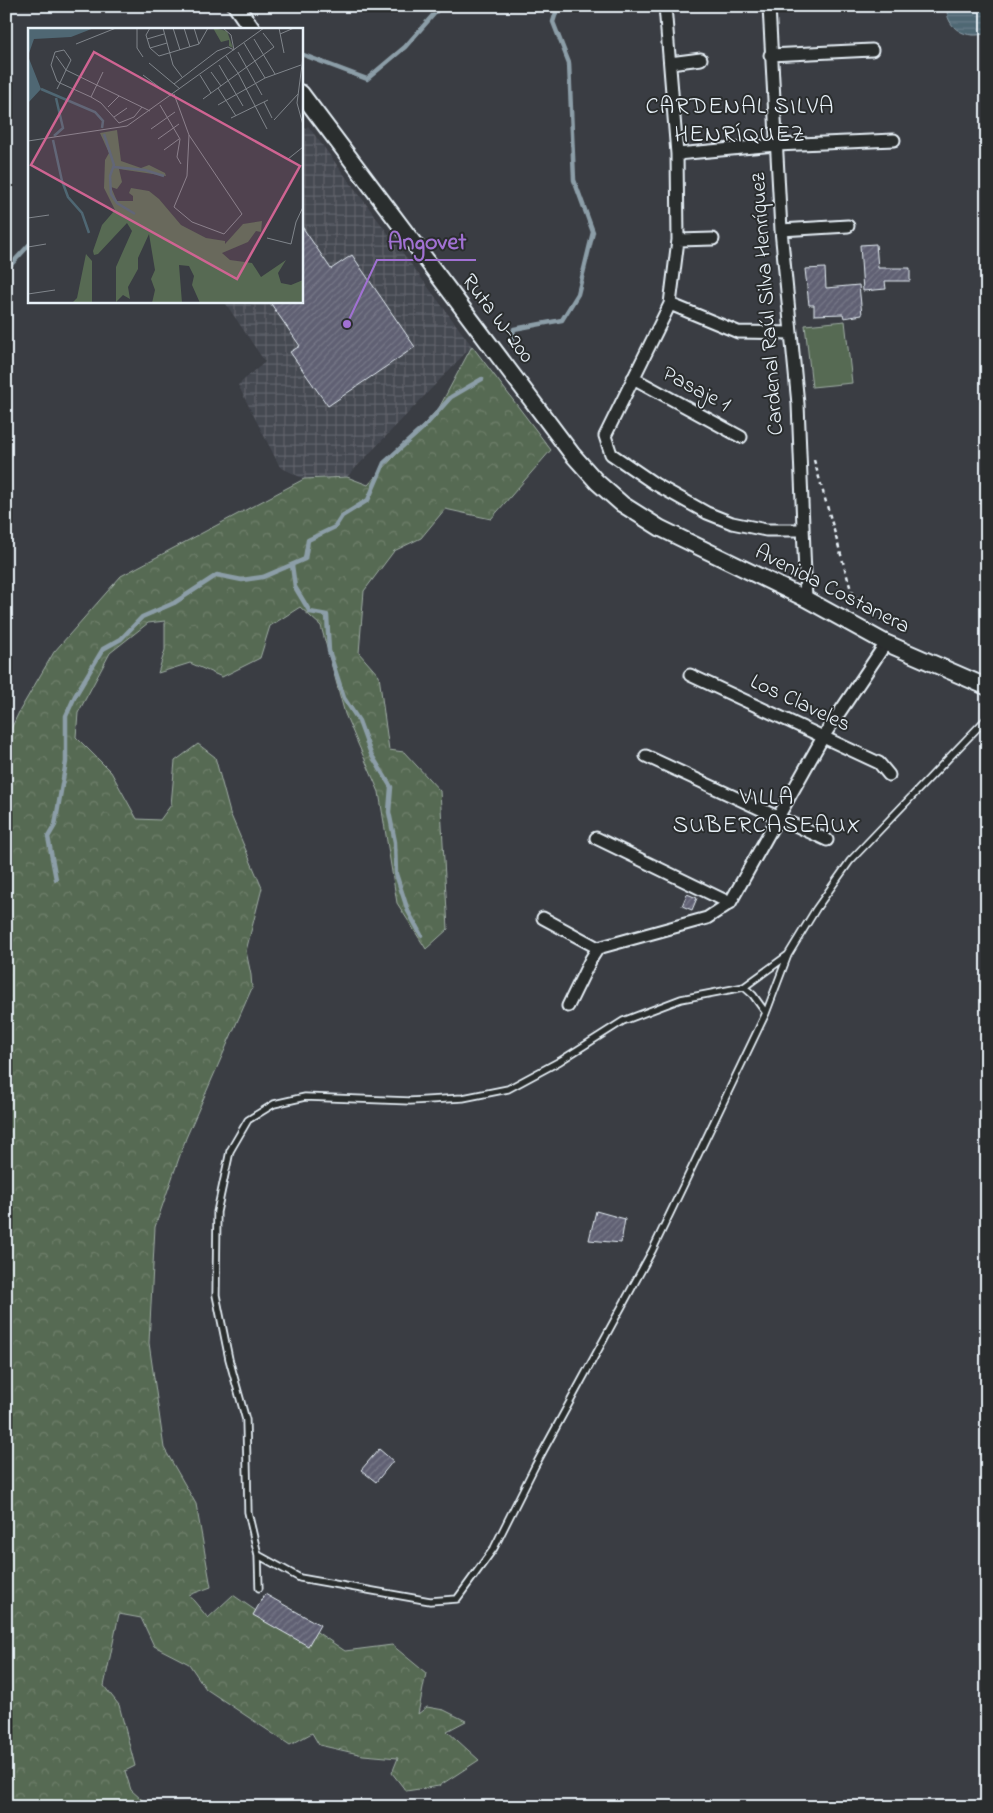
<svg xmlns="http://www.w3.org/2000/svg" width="993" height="1813" font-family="'Indie Flower',sans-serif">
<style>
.industrial{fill:url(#industrial-grid)}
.forest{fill:url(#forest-crowns);stroke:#a0aea6}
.pitch{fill:#576a53;stroke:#a0aea6}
.water{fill:url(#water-rules);stroke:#8c9ea8}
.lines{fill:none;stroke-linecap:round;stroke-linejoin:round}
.stream{stroke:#8c9ea8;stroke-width:4.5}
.building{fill:url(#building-hatch);stroke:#e8f1f8}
.service-casing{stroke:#e8f1f8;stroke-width:9}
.minor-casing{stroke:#e8f1f8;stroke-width:15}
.tertiary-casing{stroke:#e8f1f8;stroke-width:19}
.path{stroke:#e8f1f8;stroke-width:2.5;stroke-dasharray:4 4;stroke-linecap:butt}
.service{stroke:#2a2d2e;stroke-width:5.5}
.minor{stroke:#2a2d2e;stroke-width:11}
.tertiary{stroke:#2a2d2e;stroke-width:15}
.labels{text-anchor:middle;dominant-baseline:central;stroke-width:4;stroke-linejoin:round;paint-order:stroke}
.street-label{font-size:22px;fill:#e8f1f8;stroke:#2a2d2e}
.neighbourhood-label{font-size:24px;letter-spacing:1px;fill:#e8f1f8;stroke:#2a2d2e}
.inset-river{fill:none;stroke:#4f6773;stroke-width:2.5}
.inset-road{fill:none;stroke:#80858b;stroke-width:1}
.view{fill:#cf6492;fill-opacity:0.15;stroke:#cf6492;stroke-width:2.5}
.inset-edge{fill:none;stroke:#e8f1f8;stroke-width:2.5}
.leader{fill:none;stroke:#a171d3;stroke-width:2}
.callout-dot{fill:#a171d3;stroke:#2a2d2e;stroke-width:2}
.callout-label{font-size:24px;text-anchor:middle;font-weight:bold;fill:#a171d3;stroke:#2a2d2e;stroke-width:4;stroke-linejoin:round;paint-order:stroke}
</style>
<defs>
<pattern id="industrial-grid" width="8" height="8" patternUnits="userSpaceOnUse" patternTransform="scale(1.25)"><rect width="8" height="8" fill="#454851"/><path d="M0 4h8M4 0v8" fill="none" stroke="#60636b"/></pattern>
<pattern id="forest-crowns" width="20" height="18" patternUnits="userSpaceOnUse" patternTransform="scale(1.25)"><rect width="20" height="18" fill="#576a53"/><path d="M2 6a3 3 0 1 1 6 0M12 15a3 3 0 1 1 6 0" fill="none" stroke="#6f806c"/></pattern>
<pattern id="water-rules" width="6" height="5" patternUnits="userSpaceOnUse" patternTransform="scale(1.25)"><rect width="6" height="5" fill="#4f6773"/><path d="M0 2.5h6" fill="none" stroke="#687d88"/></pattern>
<pattern id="building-hatch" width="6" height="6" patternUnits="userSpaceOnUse" patternTransform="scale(1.25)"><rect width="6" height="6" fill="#606173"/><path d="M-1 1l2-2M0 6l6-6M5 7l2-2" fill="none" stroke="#777888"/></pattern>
</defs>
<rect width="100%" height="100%" fill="#3a3d43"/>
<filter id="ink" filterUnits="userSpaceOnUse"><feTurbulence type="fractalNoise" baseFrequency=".02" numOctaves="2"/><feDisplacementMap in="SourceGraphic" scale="10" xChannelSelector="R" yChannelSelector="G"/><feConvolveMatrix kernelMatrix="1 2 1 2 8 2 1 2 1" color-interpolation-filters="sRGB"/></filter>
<g filter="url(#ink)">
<path class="industrial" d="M308,126L472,346L347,477L304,479L280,467L238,385L265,362L224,301H301V132Z"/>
<path class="forest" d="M472,346L551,450L491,519L445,509L421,538L394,551L364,591L359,653L379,676L389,750L404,752L440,791L448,929L426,949L397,903L379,792L345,714L321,626L300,607L270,626L260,658L222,677L190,663L158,673L165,650V621L148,623L110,653L78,713L76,737L111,772L137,819L160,820L171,805L175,761L198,744L215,757L230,813L262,888L246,951L251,975L252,988L186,1138L155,1227L149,1343L164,1448L196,1504L211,1587L189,1595L208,1618L233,1595L262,1615L302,1622L345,1651L392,1645L426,1673L418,1714L427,1707L444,1710L466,1721L447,1731L479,1760L439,1786L406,1791L392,1773L398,1758L363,1755L319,1745L312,1733L290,1745L206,1689L189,1664L154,1646L141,1618L119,1614L104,1686L119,1705L135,1766L125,1771L131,1790L150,1807H6V735H8L20,710L54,652L121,576L304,479L347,477L368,485L439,408Z"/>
<path class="pitch" d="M845,321L852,383L812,387L805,325Z"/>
<path class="water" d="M947,6H987V33C967,40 945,29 947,6Z"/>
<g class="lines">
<path class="stream" d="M301,54L367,79L405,47L441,6
M6,270L29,245
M511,344L514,329L562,320L578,294L593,232L574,180L569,63L553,22L558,6
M292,565L295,587L310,612L327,615L329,651L344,698L359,721L371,754L391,787L389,812L395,842L396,874L408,911L421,935
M56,879L48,837L55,825L66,762V716L75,696L103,649L121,639L142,617L174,603L217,575L242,580L263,577L305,559L308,540L335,527L342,516L368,500L384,463L425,426L451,397L482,379"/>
</g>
<path class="building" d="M301,225L331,269L352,255L415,347L328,406L290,352L300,346L269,301H301Z
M876,244L878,268H910V281H885L886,289L863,291L860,245Z
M825,268L826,288L859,285L862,315L844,318L843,314L814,315V305H809L805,269Z
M687,894L697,898L692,910L682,906Z
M596,1211L625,1219L621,1243L589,1240Z
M379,1449L393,1461L376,1482L361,1470Z
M265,1594L320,1625L308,1646L253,1615Z"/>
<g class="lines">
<defs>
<path id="service" d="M788,955L744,987L681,999L623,1021L560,1061L508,1089L463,1098L410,1101L305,1097L274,1104L248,1120L230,1151L217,1212L216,1295L229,1359L246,1420L248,1512L258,1555L300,1578L430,1601L457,1599L494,1548L535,1466L652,1251L766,1013L788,955L816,909L850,861L987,718
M744,987L753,995L766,1013
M258,1555L259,1588"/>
<path id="minor" d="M665,6L677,154L678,240L670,304L605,436L611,454L655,484L707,513L732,523L766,530H803
M769,6L781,230L798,404L806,599
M770,55L872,50
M670,63L701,59
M677,154L776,145L894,140
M781,230L848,226
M678,240L713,239
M670,304L738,332L791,333
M633,378L741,437
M690,675L879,763L889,775
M646,756L827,840
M596,838L730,903
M543,918L598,948
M568,1006L591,959L598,948L707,918L730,903L823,737L886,643"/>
<path id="tertiary" d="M236,6L252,29
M301,93L572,454L597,482L622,504L660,528L806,599L886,643L987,687"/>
</defs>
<use href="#service" class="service-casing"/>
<use href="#minor" class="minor-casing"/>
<use href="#tertiary" class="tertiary-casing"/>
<path class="path" d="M814,460L851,590L868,616"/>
<use href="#service" class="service"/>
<use href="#minor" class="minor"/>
<use href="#tertiary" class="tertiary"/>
</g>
</g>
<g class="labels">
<g class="street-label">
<text transform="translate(768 304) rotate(-94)">Cardenal Raúl Silva Henríquez</text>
<text transform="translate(497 319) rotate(53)">Ruta W-200</text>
<text transform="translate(696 390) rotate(28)">Pasaje 1</text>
<text transform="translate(832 590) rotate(27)">Avenida Costanera</text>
<text transform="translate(800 704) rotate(25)">Los Claveles</text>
</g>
<g class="neighbourhood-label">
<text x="740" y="107">CARDENAL SILVA<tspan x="740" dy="28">HENRÍQUEZ</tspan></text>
<text x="767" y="798">VILLA<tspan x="767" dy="28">SUBERCASEAUX</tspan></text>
</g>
</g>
<g transform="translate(28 28)">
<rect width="275" height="275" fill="#3a3d43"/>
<path d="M89,102L93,133L113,140L121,137L137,145L138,148L91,141L94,154L89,161L83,159L89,173H105V168L101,165L103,160L121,163L131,171L153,197L178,210L197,213V216L215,196L234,193L233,204L228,203L220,214L194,225L202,232L224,235L233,249L258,232L250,245L253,255L263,257L275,252V275H172L164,257L166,248L161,238L151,237L154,275H124L127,262L123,251L127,242L121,206L110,230V241L100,259L102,271L95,267L88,274V239L104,203L99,195L70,226L66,227L65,223L74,197L87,182L76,160L77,132L81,125L72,105ZM58,226L64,233V275H44L49,270Z" fill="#576a53"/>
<path d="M185,0L199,3L205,20L201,18V12L193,14Z" fill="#576a53"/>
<path d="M0,0H66L43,9L6,11L0,28ZM0,28L13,61L0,75Z" fill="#4f6773"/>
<path class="inset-river" d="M13,61L67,84L75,93L74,100M76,106L86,137L82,148L83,166L89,175L107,186M26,108L35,100L28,70M25,112L34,153L40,169L54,185L61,205M86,139L117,142L136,148"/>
<path class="inset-road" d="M109,0V20L115,29M122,0L118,7L122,20L131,28L171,16L180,0M135,0L145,37L154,49M145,0L152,22M156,0L162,19M166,0L171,16M251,0L256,25M252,6L266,0M119,11L136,6M226,11L247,46M216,15L237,50M48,16L88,0M122,20L139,15M210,24L234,67M28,28L38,42L122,83M198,28L210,45L239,101M275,29L269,75L275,97M121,35L152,61M191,37L215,78M183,44L193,58M115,47L143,68M172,47L183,65M146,56L189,23L200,19L206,22L203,7L195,0M190,60L208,88M29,61L32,55L38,42L43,32L36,22L27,24L23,37L29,53L32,55L63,69L73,75L91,95L106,89L114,79M146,66L161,107L214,186L196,206L164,194L146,179L159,148L161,107M63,69L75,44M175,71L246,19L235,5M236,74L244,90M132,77L152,111L149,129L153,136M190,77L237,50L273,37M80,79L91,68M86,89L99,80M203,90L240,72M246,92L270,66M123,101L147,84M130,111L151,96M0,113L99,98L236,0M136,122L151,111M260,131L275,119M0,190L21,187M239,210L263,216L268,194L275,179M0,219L18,216M0,266L27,262"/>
<path class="view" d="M66,24L272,138L209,251L3,137Z"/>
<rect width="275" height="275" class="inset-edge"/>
</g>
<path class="leader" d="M347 324L377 260H476"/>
<circle class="callout-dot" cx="347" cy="324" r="5"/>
<g class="callout-label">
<text x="427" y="249">Angovet</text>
</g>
<rect width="993" height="1813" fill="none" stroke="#2a2d2e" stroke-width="25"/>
<rect x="12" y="12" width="968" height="1788" fill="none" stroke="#e8f1f8" stroke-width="2" filter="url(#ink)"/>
</svg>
